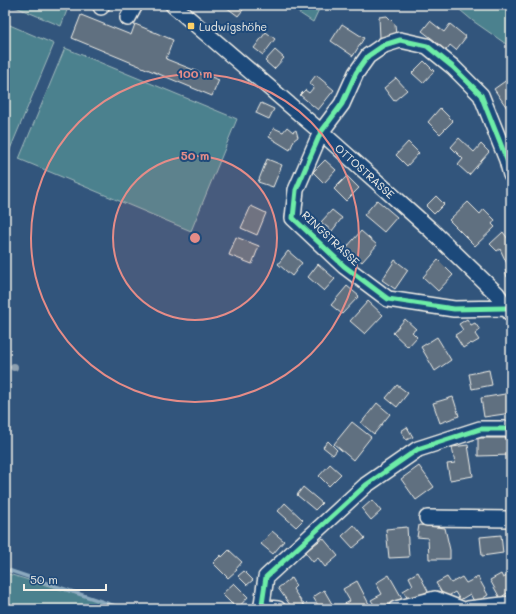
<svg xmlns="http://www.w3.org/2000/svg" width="516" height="614" font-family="Mali,sans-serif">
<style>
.green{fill:#4c818e;stroke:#a0b9bb}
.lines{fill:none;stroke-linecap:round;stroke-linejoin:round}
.stream{stroke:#8caabf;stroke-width:3.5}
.building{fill:#607080;stroke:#f4f1e8}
.minor-casing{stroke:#f4f1e8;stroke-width:18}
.minor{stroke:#1f4a7a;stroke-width:15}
.cycleway-casing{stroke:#1f4a7a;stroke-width:8}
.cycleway{stroke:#6deda7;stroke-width:5}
.tree{fill:#8fa1b0}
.ring{fill:none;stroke:#e58c88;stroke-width:2}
.poi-dot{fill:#ffd166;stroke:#1f4a7a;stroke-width:1.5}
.labels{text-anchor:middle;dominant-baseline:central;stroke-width:4;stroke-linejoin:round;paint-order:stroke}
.poi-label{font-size:11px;fill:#f4f1e8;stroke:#1f4a7a;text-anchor:start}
.street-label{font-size:11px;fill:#f4f1e8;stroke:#1f4a7a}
.centre{fill:#e58c88;stroke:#1f4a7a;stroke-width:2}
.ring-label{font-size:12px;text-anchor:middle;font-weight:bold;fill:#e58c88;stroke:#1f4a7a;stroke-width:4;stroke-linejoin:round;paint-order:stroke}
</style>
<rect width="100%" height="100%" fill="#32557c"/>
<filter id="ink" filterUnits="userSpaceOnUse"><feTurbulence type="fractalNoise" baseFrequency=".025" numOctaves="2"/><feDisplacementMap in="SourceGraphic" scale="8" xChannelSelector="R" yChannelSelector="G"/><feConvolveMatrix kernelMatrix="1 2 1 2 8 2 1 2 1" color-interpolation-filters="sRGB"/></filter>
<g filter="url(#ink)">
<path class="green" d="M11,5H69L61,26Z
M287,5H321L313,22Z
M454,5H511V49L506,44L473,21Z
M5,23L54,44L8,154L5,153Z
M65,48L237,119L191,231L19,159Z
M5,573L127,609H5Z"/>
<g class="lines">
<path class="stream" d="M5,569L124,609"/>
</g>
<path class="building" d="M228,5H247L238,16L226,7Z
M81,15L131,35L135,24L173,40L166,59L219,80L212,96L72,38Z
M387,16L395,24L396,36L380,38L379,17Z
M430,21L444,32L450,24L466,37L456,50L450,45L444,53L433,44L435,41L422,31Z
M342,24L364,38L353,56L331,41Z
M266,32L275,39L263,55L254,48Z
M275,50L284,58L274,69L265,61Z
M424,61L434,71L423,83L412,73Z
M316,75L334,90L318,110L300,95L305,90L309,93L314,87L309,84Z
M511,77V105L507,108L494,89Z
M396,78L407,90L394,101L384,88Z
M261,103L274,109L269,119L256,113Z
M440,108L453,121L440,134L428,122Z
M287,127L293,132L296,130L298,137L294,140L290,150L269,137L274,128L283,132Z
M459,138L474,152L481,144L489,152L469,175L458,165L463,159L451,147Z
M408,142L419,153L407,166L396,155Z
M267,159L282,165L273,187L258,182Z
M325,160L336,170L324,183L313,172Z
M347,176L359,188L346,201L334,189Z
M436,196L444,204L434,214L426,206Z
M377,200L397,217L384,232L364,215Z
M468,202L480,214L484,209L495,220L492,224L495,227L475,246L449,220Z
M251,206L266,213L257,235L241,228Z
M332,210L342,218L332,231L321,222Z
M361,231L377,245L362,262L346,248Z
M503,232L508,239L511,245V276L507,277L505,270L509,268L500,249L497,251L490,244Z
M236,237L259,246L252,264L229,255Z
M288,251L302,263L292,276L278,264Z
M395,260L408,270L395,289L382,280Z
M438,260L453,275L438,291L423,277Z
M318,264L335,279L324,291L308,277Z
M347,286L359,296L342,314L331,305Z
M368,301L383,315L365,334L350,321Z
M405,319L416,329L412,332L417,337L408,347L393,333Z
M467,319L471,325L475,323L480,330L475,334L479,340L472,344L471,343L463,348L455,335L463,330L459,324Z
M437,337L451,360L435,371L421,347Z
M489,370L492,385L472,389L469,374Z
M397,385L408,393L397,407L386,398Z
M511,393V413L484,417L481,398Z
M453,397L459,416L440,423L433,403Z
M377,403L390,414L374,434L361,423Z
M352,422L371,437L353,460L334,444Z
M407,427L413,437L406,440L401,431Z
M478,438H511V455L478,456Z
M328,441L337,450L333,455L323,447Z
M468,445L473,476L450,480L447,464L455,463L452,447Z
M330,464L341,474L329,486L319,476Z
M419,466L434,487L416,500L401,479Z
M303,487L322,503L315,510L297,495Z
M372,500L381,511L371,520L362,509Z
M285,503L303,520L296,527L278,511Z
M354,525L365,538L353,548L342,536Z
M419,525L445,528L450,550V559H429L428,538L417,537Z
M407,527L409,557L389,558L386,529Z
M272,531L284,541L273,554L261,544Z
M501,535L503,553L482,556L480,537Z
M323,538L338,556L325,567L318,558L313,562L305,552Z
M229,550L242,562L236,569L237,570L228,578L213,563L221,555L222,557Z
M244,571L253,580L247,585L238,576Z
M418,572L428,591L410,602L403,591L413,585L409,577Z
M501,574L503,578L511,574V593L510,591L500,598L490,580Z
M389,575L402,598L384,609H377L371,600L382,594L376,583Z
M447,577L451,583L462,577L466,583L478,577L488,595L475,603L470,594L460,600L455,592L445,598L436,583Z
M291,578L296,586L293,589L305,607L303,609H293L278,588Z
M357,581L369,604L361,609H341L340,607L350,601L343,589Z
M234,583L248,597L237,609L222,594Z
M324,590L335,609H316L319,607L313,597Z"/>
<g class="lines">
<defs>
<path id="minor" d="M173,5L321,132L431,230L497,294L511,314
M101,7V5
M128,18L135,5
M506,308L454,309L388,299L344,266L293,218L296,190L321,132L342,104L356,73L368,56L384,45L400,40L427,46L453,67L481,95L507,160L511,175
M427,518L511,519
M278,609L267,608L262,604L266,577L366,485L418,449L480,429H511
M396,609L435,599L461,609
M468,609L511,604"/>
</defs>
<use href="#minor" class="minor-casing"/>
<use href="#minor" class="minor"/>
<defs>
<path id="cycleway" d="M506,308L454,309L388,299L344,266L293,218L296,190L321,132L342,104L356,73L368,56L384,45L400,40L427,46L453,67L481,95L507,160L511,175
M278,609L267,608L262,604L266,577L366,485L418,449L480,429H511"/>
</defs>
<use href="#cycleway" class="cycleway-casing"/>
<use href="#cycleway" class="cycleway"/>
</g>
<circle class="tree" cx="14" cy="367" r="4"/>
</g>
<circle cx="195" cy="238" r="82" fill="#e58c88" fill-opacity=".12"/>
<g class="ring">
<circle cx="195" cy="238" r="82"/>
<circle cx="195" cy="238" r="164"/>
</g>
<rect class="poi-dot" x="187" y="22" width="8" height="8" rx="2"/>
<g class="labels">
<g class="poi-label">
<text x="199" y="26">Ludwigshöhe</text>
</g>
<g class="street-label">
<text transform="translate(365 171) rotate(42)">OTTOSTRASSE</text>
<text transform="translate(331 238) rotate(43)">RINGSTRASSE</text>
</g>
</g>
<circle cx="195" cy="238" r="6" class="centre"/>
<g class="ring-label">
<text x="195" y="78">100 m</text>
<text x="195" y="160">50 m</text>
</g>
<rect width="516" height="614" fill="none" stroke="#1f4a7a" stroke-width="20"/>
<rect x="10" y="10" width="496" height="594" fill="none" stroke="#f4f1e8" stroke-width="1.5" filter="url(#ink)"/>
<path d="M24 584v6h82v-6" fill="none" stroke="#f4f1e8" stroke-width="2"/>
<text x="30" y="584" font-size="12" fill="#f4f1e8" stroke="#1f4a7a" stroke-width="3" paint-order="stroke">50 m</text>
</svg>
